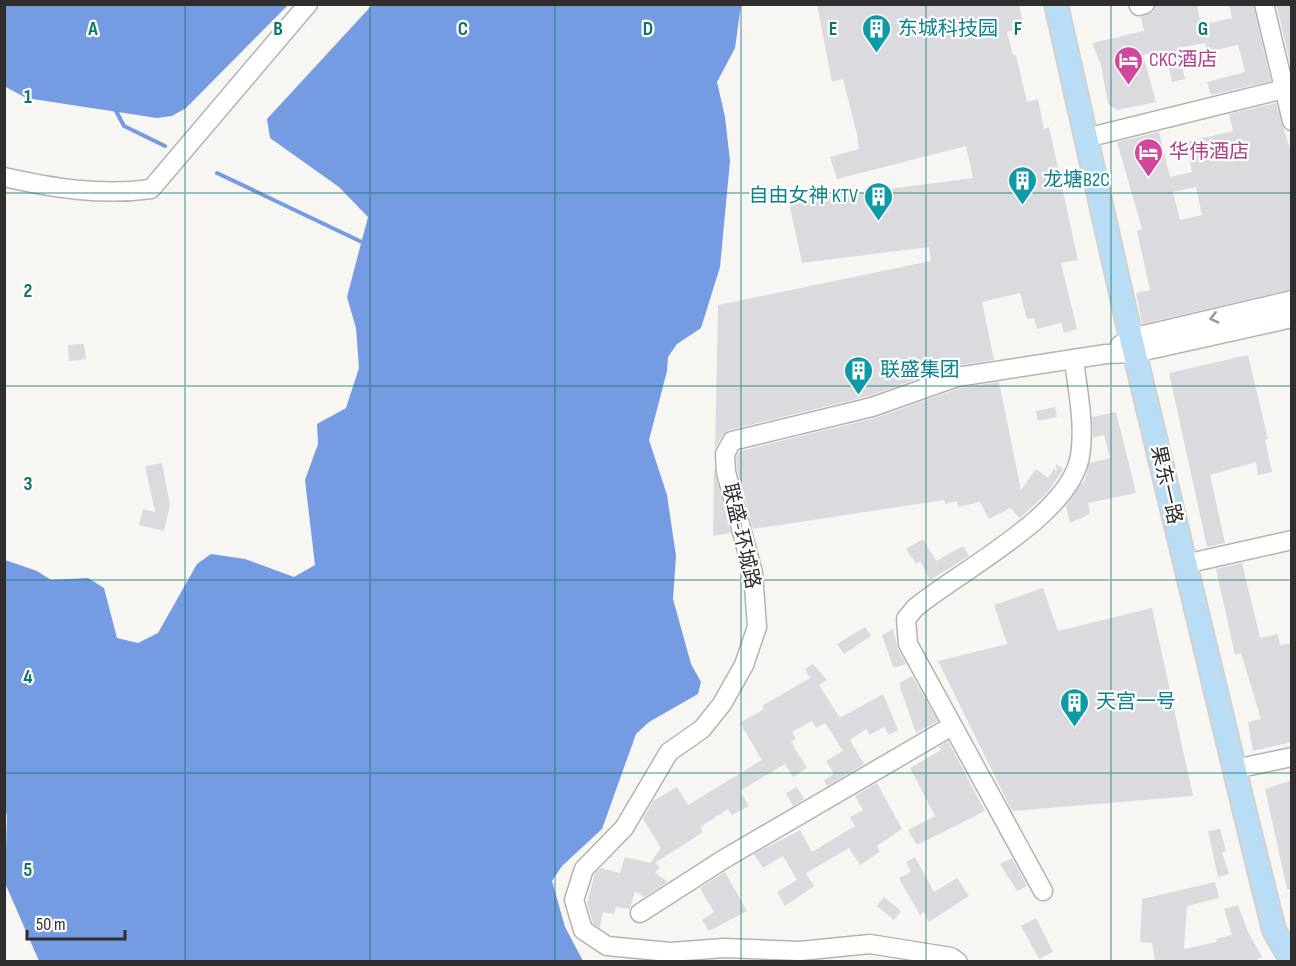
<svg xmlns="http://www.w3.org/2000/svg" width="1296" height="966" font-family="'Sofia Sans Condensed','Noto Sans SC',sans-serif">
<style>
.water{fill:#759be3}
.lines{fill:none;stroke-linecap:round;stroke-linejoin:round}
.stream{stroke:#759be3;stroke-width:4}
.building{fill:#dbdbdf;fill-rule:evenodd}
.minor-casing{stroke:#b5b3b0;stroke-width:21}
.major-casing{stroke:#d1d1d1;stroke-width:26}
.minor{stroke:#fff;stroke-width:18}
.major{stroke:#baddf6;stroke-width:22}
.oneway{stroke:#979696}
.grid{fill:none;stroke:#0f766e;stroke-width:1.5;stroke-opacity:0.55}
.labels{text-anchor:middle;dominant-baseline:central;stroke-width:4.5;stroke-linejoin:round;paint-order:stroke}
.culture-label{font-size:20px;fill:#0d838f;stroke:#fff;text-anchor:start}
.hotel-label{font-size:20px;fill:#b23c85;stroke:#fff;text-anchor:start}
.street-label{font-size:20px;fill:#2f2e2d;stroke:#fff}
.grid-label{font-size:20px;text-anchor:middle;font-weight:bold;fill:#0f766e;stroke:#fff;stroke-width:4.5;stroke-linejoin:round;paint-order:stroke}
</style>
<rect width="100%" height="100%" fill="#f8f6f2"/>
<path class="water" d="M5,4H288V5L186,108L172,116L157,118L26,98L4,86Z
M373,4L741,5L735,48L717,82L725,117L730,161L720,267L701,328L677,344L668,357L667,371L649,440L667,495L676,556L673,599L691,664L701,682L698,694L649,722L636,734L602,829L562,866L552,881L565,927L583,961H587H39L5,883L7,814L4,813L5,560L37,571L51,580L88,578L104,588L117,638L138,643L158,633L197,564L211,554L245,559L294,577L315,565L305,480L318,444L317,424L346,408L359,368L356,328L347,297L368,217L339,187L270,138L267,119Z"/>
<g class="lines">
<path class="stream" d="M114,107L124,126L165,146
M217,173L366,244"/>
</g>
<path class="building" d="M817,4H1019L1024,27L1007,32L1013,55H1016L1027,102L1038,99L1044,129L1049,127L1078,260L1061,263L1077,329L1064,333L1061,323L1037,329L1034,318L1027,319L1020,293L982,302L994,360L953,366L869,396L729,430L722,435L715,449L718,305L931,261L929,247L802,263L789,202L973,178L966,146L837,179L830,157L859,149L857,134L843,79L832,82Z
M1156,4H1197L1201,25L1232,18L1229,4H1253L1271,81L1211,95L1207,82L1245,72L1238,45L1207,52L1205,43L1178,48L1185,79L1172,82L1165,51L1143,55L1156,102L1117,110L1108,104L1101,65L1092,43L1144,31L1141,17L1153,12Z
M1276,4H1292V71Z
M1276,103L1292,156V289L1142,324L1136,293L1150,290L1137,231L1142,229L1117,142L1159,132L1170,177L1192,172L1186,142L1233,131L1229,114ZM1196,187L1202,215L1180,220L1173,192Z
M84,344L86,359L69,361L68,345Z
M1248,355L1268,439L1265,440L1272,472L1258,475L1256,462L1210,475L1225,543L1207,547L1169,373Z
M999,382L1021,490L1036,469L1048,478L1054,469L1057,471L1056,464L1063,469L1048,492L1020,518L1010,508L989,519L980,502L958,507L957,501L945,504L944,500L753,529L737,470L736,457L740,451L875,418L960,388Z
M1055,407L1057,417L1038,421L1036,411Z
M1116,412L1136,493L1088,503L1090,514L1070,523L1066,506L1082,482L1084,483L1089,463L1110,458L1104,435L1093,438L1092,417Z
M162,463L170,505L164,531L139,525L143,509L155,512L145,466Z
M714,468L731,533L713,536Z
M923,539L936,561L963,546L969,556L930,580L920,561L916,564L906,549Z
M1242,563L1260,638L1278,634L1280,645L1292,643V742L1253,751L1248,722L1261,719L1241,653L1235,655L1216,569Z
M1043,588L1058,631L1152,608L1193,796L1012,811L938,661L1007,644L994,605Z
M865,627L871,636L844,654L837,644Z
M893,629L898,649L906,664L897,667H893L882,635Z
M813,664L827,680L819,685L840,718L883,694L898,730L889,735L884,727L870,735L866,729L850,740L864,764L827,786L824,780L834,774L826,761L843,751L825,723L816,728L812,721L792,732L796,739L791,742L807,768L793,777L785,764L740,791L749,806L732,815L728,809L700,827L703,832L655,863L660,867L655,873L667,881L665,884L644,897L635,891L630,909L616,907L614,914L603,912L600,928L593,923L587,903L595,873L601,868L620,873L625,857L650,863L661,848L643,819L653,801L677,787L688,805L762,760L740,723L764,709L762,706L810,678L805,669Z
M912,676L938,721L916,733L900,687V683Z
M948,741L985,811L917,845L908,830L935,816L910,768L941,750L939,747Z
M1292,780V889H1287L1265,789Z
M877,783L902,829L877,846L880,852L860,865L849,848L806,873L814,886L785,906L777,892L797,880L783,856L763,868L754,854L800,830L812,852L855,826L850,817L863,810L855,796Z
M797,787L804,799L793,806L786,793Z
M1220,829L1226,851L1222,852L1229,874L1218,877L1208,831Z
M915,857L934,892L957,878L969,896L929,922L924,912L920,915L899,878L911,872L906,862Z
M1012,858L1027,886L1017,891L1000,864Z
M725,872L747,911L709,931L702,920L714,912L700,888Z
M1215,882L1219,898L1187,906L1184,949L1217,942L1216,939L1232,935L1224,909L1238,905L1248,932L1262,957L1253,962H1155L1152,943L1140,942L1142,899Z
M884,897L901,911L894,920L877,906Z
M1036,918L1053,952L1039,959L1021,926Z"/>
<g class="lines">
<defs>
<path id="minor" d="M1264,4L1292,121
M1139,6L1145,4
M1086,138L1292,87
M4,177C53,188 101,196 151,189L308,4
M1120,345L1131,338L1292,300
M1185,564L1292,540
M1235,769L1292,757
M1043,891L908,644L906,619L915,608C959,571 1070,516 1080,456C1085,426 1078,391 1074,361
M640,913L724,859L952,726
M958,962L951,957L870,944L800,951L724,948L670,952L607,946L583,930L574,900L584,869L624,828L669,752L702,729L722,704L744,665L757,627L753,573L726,472L725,454L732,441L872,407L957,377L1106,354L1135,353L1292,318"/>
<path id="major" d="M1056,4L1131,338L1247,821L1274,930L1292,961"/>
</defs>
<use href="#minor" class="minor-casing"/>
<use href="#major" class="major-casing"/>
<use href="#minor" class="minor"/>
<use href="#major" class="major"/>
</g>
<defs><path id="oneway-chevron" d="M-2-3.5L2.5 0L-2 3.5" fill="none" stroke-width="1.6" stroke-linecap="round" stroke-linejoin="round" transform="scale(1.5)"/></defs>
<use class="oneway" href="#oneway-chevron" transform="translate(1214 318) rotate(167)"/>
<path class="grid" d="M185,4V962M370,4V962M555,4V962M741,4V962M926,4V962M1111,4V962M4,193H1292M4,386H1292M4,580H1292M4,773H1292"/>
<defs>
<symbol id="building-pin" viewBox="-11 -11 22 30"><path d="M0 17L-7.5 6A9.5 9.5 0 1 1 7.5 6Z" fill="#0f9aa8" stroke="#fff"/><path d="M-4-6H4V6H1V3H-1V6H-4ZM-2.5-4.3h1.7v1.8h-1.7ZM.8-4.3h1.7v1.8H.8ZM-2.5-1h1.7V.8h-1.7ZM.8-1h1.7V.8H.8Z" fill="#fff"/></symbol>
<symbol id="hotel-pin" viewBox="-11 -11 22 30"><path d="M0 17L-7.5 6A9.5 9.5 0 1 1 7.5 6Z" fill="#d1479c" stroke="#fff"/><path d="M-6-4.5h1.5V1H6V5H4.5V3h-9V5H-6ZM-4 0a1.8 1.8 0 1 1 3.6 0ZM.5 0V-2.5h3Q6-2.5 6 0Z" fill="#fff"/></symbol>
</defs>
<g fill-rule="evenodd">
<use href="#building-pin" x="860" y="12" width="33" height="45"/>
<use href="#hotel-pin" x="1112" y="44" width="33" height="45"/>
<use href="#hotel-pin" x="1132" y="136" width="33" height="45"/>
<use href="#building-pin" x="1006" y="164" width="33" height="45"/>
<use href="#building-pin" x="862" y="180" width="33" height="45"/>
<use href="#building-pin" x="842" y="354" width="33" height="45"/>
<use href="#building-pin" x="1058" y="686" width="33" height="45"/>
</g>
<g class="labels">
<g class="culture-label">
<text x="898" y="29">东城科技园</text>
<text x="1043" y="180">龙塘B2C</text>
<text x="858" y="196" text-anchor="end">自由女神 KTV</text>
<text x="880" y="370">联盛集团</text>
<text x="1096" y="702">天宫一号</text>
</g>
<g class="hotel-label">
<text x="1149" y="60">CKC酒店</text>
<text x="1169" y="152">华伟酒店</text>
</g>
<g class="street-label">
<text transform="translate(1166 485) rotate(77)">果东一路</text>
<text transform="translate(741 536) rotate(77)">联盛-环城路</text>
</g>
</g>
<g class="grid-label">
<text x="93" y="35">A</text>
<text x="278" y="35">B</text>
<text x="463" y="35">C</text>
<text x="648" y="35">D</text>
<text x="833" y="35">E</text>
<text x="1018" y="35">F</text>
<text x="1203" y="35">G</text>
<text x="28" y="103">1</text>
<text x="28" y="297">2</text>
<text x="28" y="490">3</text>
<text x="28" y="683">4</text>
<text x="28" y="876">5</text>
</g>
<rect width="1296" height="966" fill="none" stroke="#2f2e2d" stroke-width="12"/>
<path d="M27 930v9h98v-9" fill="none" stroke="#2f2e2d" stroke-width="3"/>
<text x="36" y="930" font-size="18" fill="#2f2e2d" stroke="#ffffff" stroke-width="4.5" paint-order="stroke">50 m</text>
</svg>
